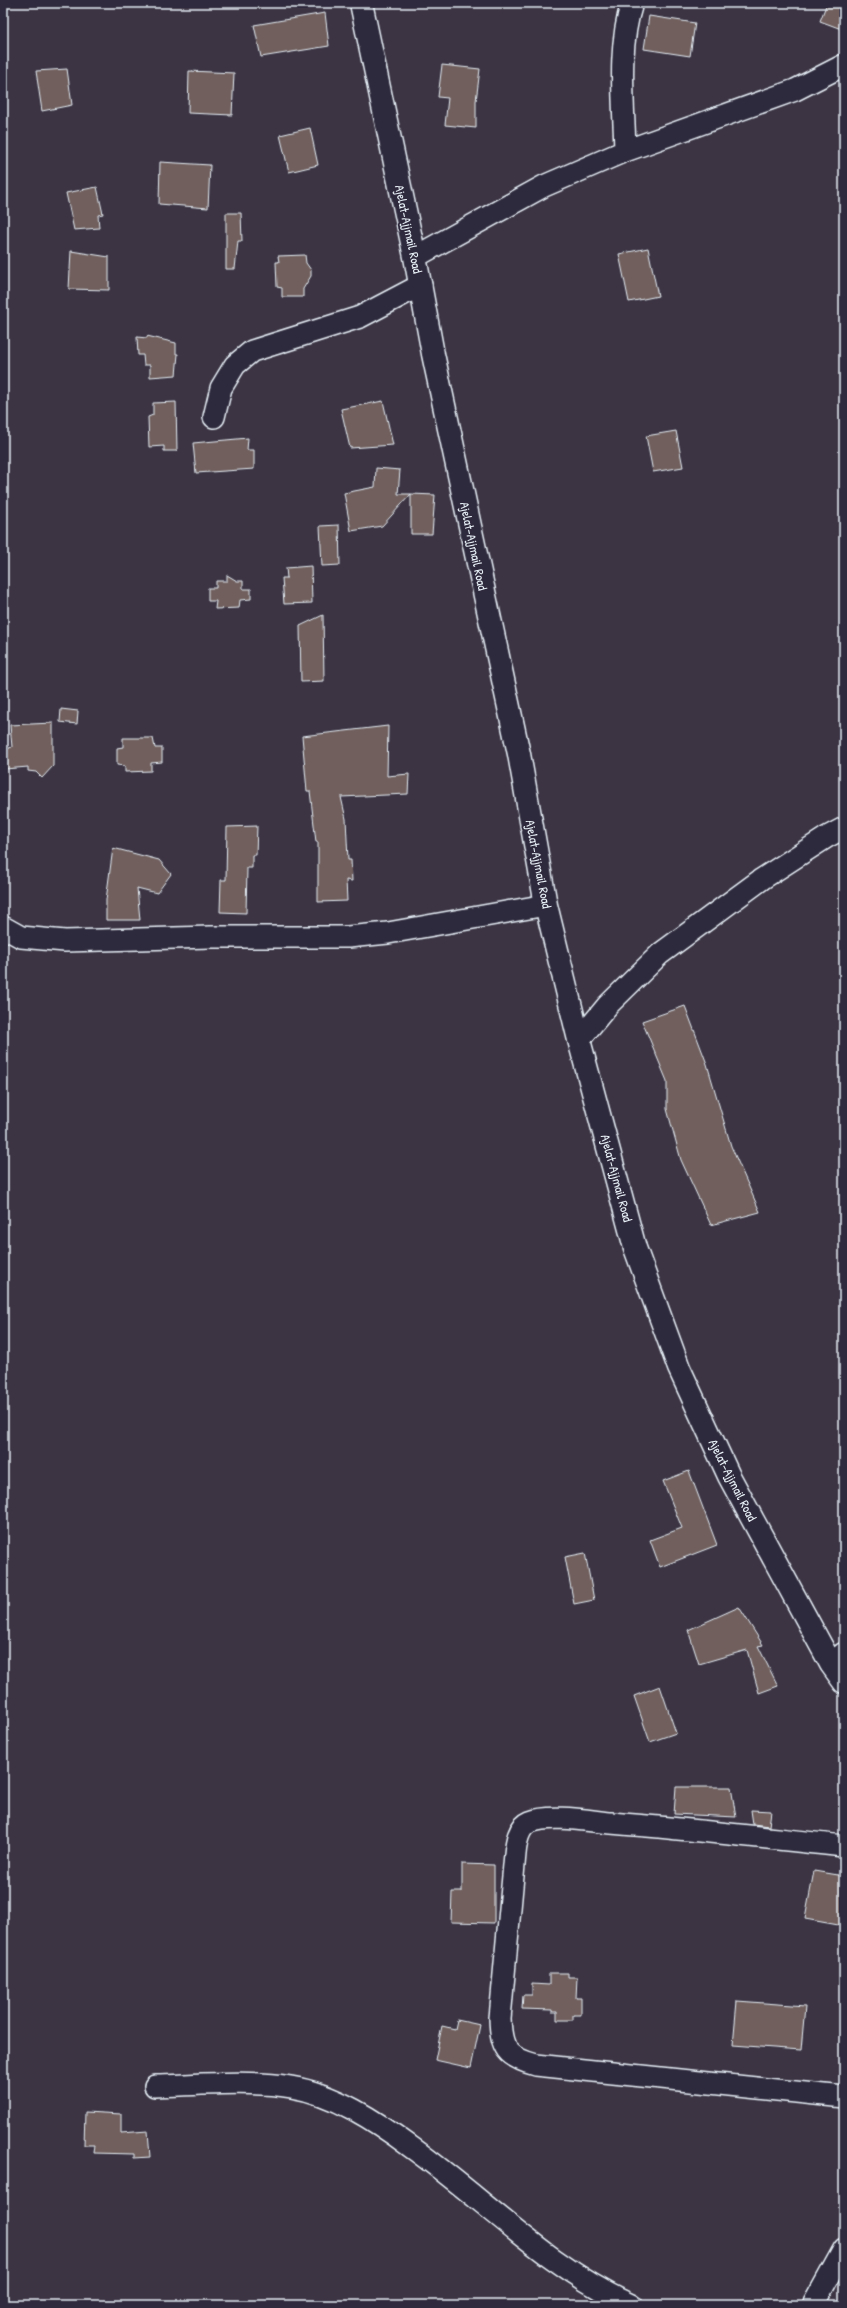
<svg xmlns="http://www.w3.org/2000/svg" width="847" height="2308" font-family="'Patrick Hand',sans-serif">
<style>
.building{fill:#705e5d;stroke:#e8f1f8}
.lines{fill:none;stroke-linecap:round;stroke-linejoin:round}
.minor-casing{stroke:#e8f1f8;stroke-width:24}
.major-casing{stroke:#e8f1f8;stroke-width:25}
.minor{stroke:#2f2a3d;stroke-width:21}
.major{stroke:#2f2a3d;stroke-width:22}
.labels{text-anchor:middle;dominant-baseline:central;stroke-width:3.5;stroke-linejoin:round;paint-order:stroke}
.street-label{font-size:13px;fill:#e8f1f8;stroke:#2f2a3d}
</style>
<rect width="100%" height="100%" fill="#3c3443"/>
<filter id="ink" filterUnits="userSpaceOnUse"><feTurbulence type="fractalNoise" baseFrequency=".025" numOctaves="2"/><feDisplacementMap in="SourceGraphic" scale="8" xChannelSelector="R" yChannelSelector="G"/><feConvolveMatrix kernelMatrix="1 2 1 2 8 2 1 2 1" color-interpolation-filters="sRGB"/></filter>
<g filter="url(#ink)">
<path class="building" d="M827,3H844V30L820,21Z
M325,13L329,46L261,57L254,25Z
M649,16L695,23L690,56L644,49Z
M442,65L480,69L476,101V128L445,125L448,98L438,97Z
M67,69L72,105L42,111L36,71Z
M189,71L234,73L232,115L188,113Z
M310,128L318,165L289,172L280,135Z
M160,162L210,165L208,208L159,204Z
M97,187L103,214L98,215L99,228L74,230L66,193Z
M226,213H241L242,241H238L235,269H226Z
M648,248L658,296L629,302L619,254Z
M71,251L109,257V290L69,289Z
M305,255L306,263L311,270V276L303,289V297H282V288L277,287L276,262H279L278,256Z
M147,336L176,343V354H178L176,375L150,377V365H144L143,355H138L137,337L147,338Z
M383,401L393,445L350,448L341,409Z
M176,402L177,451H164V446L149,447L148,417L153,415V403Z
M676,431L683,467L653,472L646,436Z
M248,438L247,450H254V469L196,473L193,443Z
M376,468L400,470L398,494H411L382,526L351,531L344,493L375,487Z
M411,494L435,495L432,534H411Z
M339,525L340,565L322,566L320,526Z
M311,566L312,603L284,604L282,578H287L286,568Z
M227,575L237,581H243V589H251V599L240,600L239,608L215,609L216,601H208V588H216V581H227Z
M323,615L324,681L301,682L300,626Z
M61,709L78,711L77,724L60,722Z
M53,723V766L42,778L36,772L28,771V767L5,769L4,750L12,747L10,725Z
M388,726L387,776L409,774L408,794L341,797L346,819L348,860H351L352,881L346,880L347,901L318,902V842H316L310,791H307L302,736Z
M123,738H153L155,748H162V762L151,763V771L125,772V766L117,765V748L123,747Z
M257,826L256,855H252V868H247L246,913L220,912L221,880H226L227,827Z
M113,848L159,860L171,874L157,893L137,888L140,920H106V900Z
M685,1006L707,1064L731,1146L760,1212L711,1225L681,1160L667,1109V1081L642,1021Z
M689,1471L717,1545L660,1567L650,1540L682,1528L663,1481Z
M585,1553L594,1600L574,1604L565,1557Z
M739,1607L763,1645L758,1646L778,1686L759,1693L747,1650L699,1664L688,1630Z
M660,1686L676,1733L650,1742L634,1696Z
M676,1787H731L736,1817L674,1814Z
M751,1810L771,1811L769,1826L753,1824Z
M462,1864L494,1865V1923L451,1922L452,1892H462Z
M814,1871L844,1876V1926L805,1919Z
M549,1973H568V1977H577L576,1998H581V2015H573V2020H557V2012H552V2010L522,2009L523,1995H532V1984L549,1985Z
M737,2001L805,2006L801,2050L733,2045Z
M457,2020L480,2025L471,2068L435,2060L442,2026L455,2029Z
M85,2112L121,2114V2133L148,2131L150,2157L134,2158V2154L93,2153L94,2145H84Z"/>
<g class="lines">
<defs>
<path id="minor" d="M625,151C624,104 617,49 632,3
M415,257L544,186L625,151L795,90L844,65
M214,417L221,388L235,365L252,351L360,317L421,285
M3,927L21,937L65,941L211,937H348L388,933L546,905
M579,1040L608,1005L660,954L762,879L827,837L844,828
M831,1664L844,1653
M844,1846C766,1838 689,1829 611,1823C590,1821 550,1814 530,1822C518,1827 516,1843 515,1854L500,2018C501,2048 506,2057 536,2065L844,2097
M155,2086C196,2085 251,2080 291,2087C335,2094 376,2121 411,2147C484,2199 549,2268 631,2305
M813,2305L844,2249"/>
<path id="major" d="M361,3L415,257L433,354L519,754L546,905L579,1040L635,1248L679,1368L729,1476L831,1664L844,1682"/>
</defs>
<use href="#minor" class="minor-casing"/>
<use href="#major" class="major-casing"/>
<use href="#minor" class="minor"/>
<use href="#major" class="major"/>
</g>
</g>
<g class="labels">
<g class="street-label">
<text transform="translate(409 229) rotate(78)">Ajelat-Ajjmail Road</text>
<text transform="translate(474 546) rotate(78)">Ajelat-Ajjmail Road</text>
<text transform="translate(539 864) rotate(79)">Ajelat-Ajjmail Road</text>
<text transform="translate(617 1178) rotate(75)">Ajelat-Ajjmail Road</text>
<text transform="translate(733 1480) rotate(63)">Ajelat-Ajjmail Road</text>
</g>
</g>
<rect width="847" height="2308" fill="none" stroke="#2f2a3d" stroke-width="16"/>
<rect x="8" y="8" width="831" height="2292" fill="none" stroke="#e8f1f8" stroke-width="1.5" filter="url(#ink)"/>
</svg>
